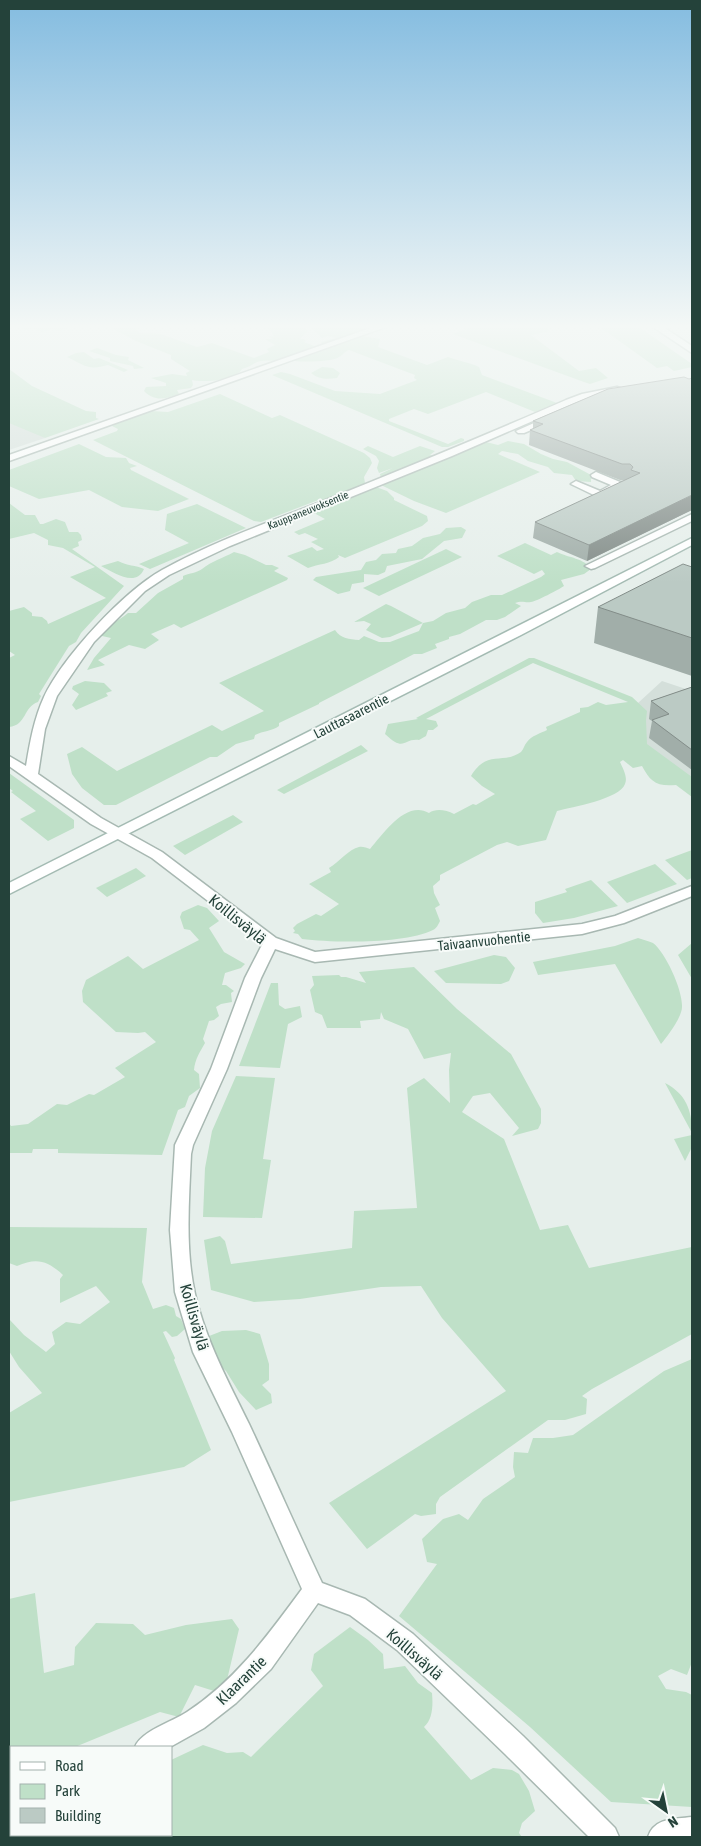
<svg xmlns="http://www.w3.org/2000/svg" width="701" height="1846" font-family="'Asap Condensed',sans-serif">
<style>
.built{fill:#d4dfda}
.green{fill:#bfe0c8;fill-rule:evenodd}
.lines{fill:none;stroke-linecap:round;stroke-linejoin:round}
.pedestrian-casing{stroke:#a8b8b2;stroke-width:3}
.minor-casing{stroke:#a8b8b2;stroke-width:3}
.secondary-casing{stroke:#a4bbb3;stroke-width:3}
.pedestrian{fill:#fff;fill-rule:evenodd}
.minor{fill:#fff;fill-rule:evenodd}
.secondary{fill:#fff;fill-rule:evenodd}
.wall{fill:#a1aea9}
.shaded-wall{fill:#838d89}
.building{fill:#bbcac4;stroke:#838d89}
.labels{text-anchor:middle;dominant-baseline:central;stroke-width:4;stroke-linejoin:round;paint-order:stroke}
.far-street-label{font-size:11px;fill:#24423a;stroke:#f7fbf9}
.street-label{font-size:14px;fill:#24423a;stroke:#f7fbf9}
.near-street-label{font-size:16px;fill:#24423a;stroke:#f7fbf9}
</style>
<rect width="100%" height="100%" fill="#e6efeb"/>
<path class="built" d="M9,420L37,433L45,438L9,450Z
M662,681L692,691V792L614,725Z"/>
<path class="green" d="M16,325H78L57,331L52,329L42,332L33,328L26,330Z
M106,325H133L140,333L161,334L197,347L212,343L254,358L269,352L267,349L275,345L265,339H271L272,338L269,337L270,336L274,337L271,331L261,325H359L357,326L364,329L365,331L357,335L380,339L378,347L427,365L448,357C458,361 469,362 479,367L482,375L557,403L535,412L486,392L428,414L414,409L389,419V421L448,444L461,438L464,439V441L448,447H442L272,375L281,372L290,374L335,391L380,394L417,380L414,378L415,375L349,350C344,352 343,355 339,357C332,362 304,362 295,361L291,356H286V359C277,363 269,359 261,361C254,362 251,367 242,369C236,380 204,383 192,380L193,385L191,388L177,390L179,394C165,399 155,402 144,391L146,387L166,386V383L151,378L172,374L187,376L186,373L190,371L171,359V355L136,341ZM310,326L322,338L328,336L336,338L321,342L322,344L317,347L304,342L306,341L304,339H300L308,330L304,327Z
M475,325H542L550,331L531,335L579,371L596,368L608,378L590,384L584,382L453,334Z
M597,325H636L692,364V367L674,371L667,366L657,368Z
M97,348L116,355L129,357L128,360L144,368L134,369L133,366L110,361V358L89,351Z
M84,352L94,359L99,358L128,370L124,372L108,365C88,371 84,365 67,357L76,353Z
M322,367L333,368L340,373L337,378C328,379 319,380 311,373Z
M9,369L32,386L86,411L96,412V418L99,419L45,438L9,423Z
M220,394L272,418L280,415L364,453L370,458L372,463L364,477L365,483L387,491L394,498V500L427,516L428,521L422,526L345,558L338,555L339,557C331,564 318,564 308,568L287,556L312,547L317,551L324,549L311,542L318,539L305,533L299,535L294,532L325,519L314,513L312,505L321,499L261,522L254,521L93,440L117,431L118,429L112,426L122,420L145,412L151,411L168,412Z
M474,439L498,445L508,441L524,444L541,454L553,459L567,462L591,475V482L576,481L572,475L554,473L548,467L528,461L518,454L502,451L498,454L540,472L446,513L414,501L383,486L380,474L393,468L379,473L377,468L379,461L376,456L363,449L368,446L393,457L420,446L435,451L430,455L435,456L467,441Z
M79,444L106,457L126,458L129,463L137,466L130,468L131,470L189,499L158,511L122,507L89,490L39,499L9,486V470Z
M9,503L25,515H35L40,524H43L56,519L65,522L69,532H78L81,535L82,540L78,542L79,546L72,549L124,586L81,633L76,642L69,646L39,694L41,696L38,702C23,707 27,725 9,727V658L15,655L9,651V611L24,607L32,613V616L42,617L47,621L48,624L106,598L70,577L95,567L63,548L48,545V540L34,533L9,539Z
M197,504L246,528L150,569L139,564L189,543L165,530L167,514Z
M461,527L466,530L462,538L444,541L422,559L387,566L385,572L378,575L364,574V582L352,584L350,591L338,594L313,580L316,577L361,570L366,562L376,560L382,554L396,553L398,549L412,546L423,538L440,534L446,528Z
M525,543L551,555L557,552C569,558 584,558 591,569L584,574L561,580L564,586C558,590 537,601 531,602C525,603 522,600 515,603L521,606L505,617L497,620H486L460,634L449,637V639L435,644L437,648L422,654H414L319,703V704L279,723V726C272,731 263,731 255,735L254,739L236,744L217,757H210L116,805H104L82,788L72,774L67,754L82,747L117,771L212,725L222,731L264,711L219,683L335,630C341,639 349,639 359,640L364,636L379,642H390L419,631L423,623L433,621L446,613L465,608L472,602L491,595H502L541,577L545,574L542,570L534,574L497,556Z
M446,549L462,557L379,596L363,588Z
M234,552L245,555L266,565H272L279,568L274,571L288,578L287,580L181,628L174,624L151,634L159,640L145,649L129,645L98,660L105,665L87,670L94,658L111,638L102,636L97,632C108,625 119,621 128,613H136L158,593L183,579V576C189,573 197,573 202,569C212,561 223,558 234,552Z
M118,561C127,566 136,565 144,569C136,588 113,572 101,566Z
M386,604L391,606L423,623L390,637L382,638L366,630L371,624L364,621L354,622Z
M529,658H534L632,697L647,711L646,720L647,744L692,777V797L676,785C656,787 650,781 642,766L633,768L623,760L620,762C623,769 628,777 625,784C620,799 572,807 557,811L546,840L518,846L507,842L497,845L440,875V880L433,886L434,893L440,905L435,908L440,921C438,925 437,928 433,930C405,944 334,943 302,939L298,934L293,933L295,931L293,928L297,924L316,914L321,916L339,904L309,884L331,872L329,868C339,862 349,849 359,847C362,846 367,848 370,849C384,833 406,800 429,813C436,808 446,810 454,814L473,804L476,805L495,794L482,786L471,776C487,749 503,765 521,752C524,749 524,745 527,742C531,736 541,733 547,730L546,727L580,712V708L588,707L598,702L606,705L628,702L533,663L426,719L436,721L438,726L433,730H428L426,736L419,740C403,738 405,753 385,734L388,724L418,719L416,718Z
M85,681L104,683L112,691L106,693L108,696L76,710L72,705L79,694L72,689L73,686Z
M361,745L368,751L284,794L277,790Z
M9,773L74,820V828L48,841L20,819L36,811L11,792L13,791L9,788Z
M233,815L243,822L185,855L173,846Z
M692,850V878L687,880L665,860Z
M655,864L677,884L627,903L607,882Z
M136,868L146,876L107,897L96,888Z
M591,880L618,906L574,918L543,923L535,913V902L567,892L565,889Z
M198,905L207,908L219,921L209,928L224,952L245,964L241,968L225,973L222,985H226L234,991L231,993L232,1002L221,1004L216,1007L219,1016L214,1020L209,1021L203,1039L205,1043C200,1052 195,1059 194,1070L199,1074L200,1088L189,1096L185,1107L178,1110L162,1155L58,1153V1149H33L32,1153H9V1123L11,1126L28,1124L57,1104L67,1105L89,1094L94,1095L125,1077L115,1068L156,1042L145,1032L138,1033L116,1032L83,1002L82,991L86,980L128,956L143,969L199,940L190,930L184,929L180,917L182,912Z
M638,938C643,940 649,941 653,943C666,953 683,991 682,1007C682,1017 667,1037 661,1044L615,964L538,975L533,962L615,946Z
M692,943V979L678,955Z
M494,955L506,957L515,968L509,981L501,984L446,983L434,971Z
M414,967L457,1009L511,1054L541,1109V1123L538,1129L512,1136L519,1128L490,1093L473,1096L462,1112L504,1139L540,1230L568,1225L589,1268L692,1247V1334L592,1389L582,1396L587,1399L586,1414L565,1420H548L440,1497L436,1504V1514L421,1516L415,1514L367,1549L329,1503L506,1391L442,1318L421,1286L381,1287L300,1299L254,1302L211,1290L204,1240L220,1236L225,1241L231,1264L352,1248L354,1211L417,1208L407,1088L424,1078L450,1103L449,1070L451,1053L424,1059L408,1029L384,1019L381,1012L380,1019L360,1021L361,1028H327L322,1015L315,1012L310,990L314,985L312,976L339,975L341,977H346L366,983L359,972Z
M271,983H278L279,1005L285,1009L300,1006L302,1017L288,1024L280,1068L239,1066Z
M236,1076L275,1078L263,1159L271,1160L262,1218L203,1217L205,1168L212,1131Z
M665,1083C686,1094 692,1110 692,1133Z
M692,1135V1147L685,1161L674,1139Z
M9,1227L147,1228L142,1282L153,1309L166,1305L174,1308L176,1316L181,1319L185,1329L177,1336L172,1337L166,1331L163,1332L175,1358L174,1360L211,1450L184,1467L9,1502V1413L42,1393L19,1367L9,1351V1319L24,1335L46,1352L55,1344L52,1332L66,1322L80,1324L110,1302L96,1286L60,1303V1279L63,1275C48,1261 37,1257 17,1266L9,1263Z
M246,1330L260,1334L269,1364V1380L262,1385L271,1394L272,1403L256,1410L239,1392L226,1371L212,1358L204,1338L222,1331Z
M692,1359V1662L687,1675L671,1669L658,1676L666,1689L686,1692L692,1695V1807L611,1802L530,1727L399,1616L437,1564L427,1562L422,1539L443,1519L459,1514L468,1520L483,1499L515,1477L513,1467L514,1452L528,1453L533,1438H553L573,1435L664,1371Z
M35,1593L44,1673L74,1665L75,1647L96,1623L133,1624L145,1635L186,1625L232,1619L239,1629L227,1680L214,1691L195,1685L179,1717L160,1712L75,1747H11V1774L9,1775V1599Z
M350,1627L368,1640L383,1654L384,1669L405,1666L418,1683L432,1693C433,1705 433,1719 424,1727L471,1780L493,1768L512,1770L519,1774L529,1791L535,1811L522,1823L519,1833L522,1837H33L32,1835H171V1760L203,1745L227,1753L243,1752L251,1757L323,1686L311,1670L314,1654Z"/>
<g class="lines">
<defs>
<path id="pedestrian" d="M552,415L557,418L555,420L524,433H518L516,431Z
M596,472L620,482H628L629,484L600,498L571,484L576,481L600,491L611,485L592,477L591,475Z
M692,514V521L595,568L591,569L585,566Z"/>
<path id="minor" d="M379,325H391L9,461V455Z
M650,325H660L692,346V353Z
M617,387L620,388V392L587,398L572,404L452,456L230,546L169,575L145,591L94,642L57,696L45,729L38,774L101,818L162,852L276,938L315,952L582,924L615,916L692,886V896L624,923L582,934L315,962L275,949L261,978L227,1069L193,1145L191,1154C189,1200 185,1249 195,1294C206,1341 228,1381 249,1424C274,1477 297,1530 322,1583L365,1599L413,1634L523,1736L615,1828L619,1837H589L505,1754L397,1650L350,1615L318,1603L271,1669L236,1703L204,1728L170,1747H135C141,1731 172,1722 187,1712C236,1680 268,1635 302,1589L232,1432L193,1352L175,1292L170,1230L175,1145L211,1069L245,978L263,943L152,858L91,824L9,766V756L26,766C30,742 34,719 44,697C63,657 123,592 162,570C220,538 284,517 346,492C420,462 493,432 566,400L582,394Z
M11,1798V1822L9,1823V1799Z
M692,1817V1837H648C654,1818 674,1819 692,1817Z"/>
<path id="secondary" d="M692,538V545L521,635L9,894V883Z"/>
</defs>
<use href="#pedestrian" class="pedestrian-casing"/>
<use href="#minor" class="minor-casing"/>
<use href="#secondary" class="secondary-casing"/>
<use href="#pedestrian" class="pedestrian"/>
<use href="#minor" class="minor"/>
<use href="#secondary" class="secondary"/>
</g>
<path class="wall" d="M608,389L692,510L587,561L533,538L535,522L626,480H620L529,445L530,430L533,429V421Z
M692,567V676L594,643L598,607Z
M692,687V770L649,738L652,721L649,719L651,701Z"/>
<path class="shaded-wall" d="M692,495V510L587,561L589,545Z"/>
<path class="building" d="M684,377L689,379L692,378V495L589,545L535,522L640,473L631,470L633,467L630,464H622L530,430L543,424L533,421L608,389Z
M683,564L692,567V638L598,607Z
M692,687V750L652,720L669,714L651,701Z"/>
<linearGradient id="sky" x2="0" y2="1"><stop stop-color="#84bce0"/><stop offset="0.56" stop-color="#f4f8f6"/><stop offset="1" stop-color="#f4f8f6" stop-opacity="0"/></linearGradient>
<rect width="701" height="583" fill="url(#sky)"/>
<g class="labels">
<g class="far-street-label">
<text transform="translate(308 510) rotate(-22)">Kauppaneuvoksentie</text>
</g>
<g class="street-label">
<text transform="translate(351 716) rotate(-27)">Lauttasaarentie</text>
<text transform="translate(484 941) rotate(-6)">Taivaanvuohentie</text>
</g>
<g class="near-street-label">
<text transform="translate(238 919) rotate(39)">Koillisväylä</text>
<text transform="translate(195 1317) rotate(74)">Koillisväylä</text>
<text transform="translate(415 1654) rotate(41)">Koillisväylä</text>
<text transform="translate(241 1680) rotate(-44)">Klaarantie</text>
</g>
</g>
<rect width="701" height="1846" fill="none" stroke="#24423a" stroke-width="20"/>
<rect x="10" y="1746" width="162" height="90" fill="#f7fbf9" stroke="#a3b1ad"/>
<rect x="20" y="1762" width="25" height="8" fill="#ffffff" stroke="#a3b1ad"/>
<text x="55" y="1771" font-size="15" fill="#24423a">Road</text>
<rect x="20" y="1784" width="25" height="15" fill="#bfe0c8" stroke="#a3b1ad"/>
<text x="55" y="1796" font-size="15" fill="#24423a">Park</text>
<rect x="20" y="1808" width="25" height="15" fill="#bbcac4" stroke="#a3b1ad"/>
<text x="55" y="1821" font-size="15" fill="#24423a">Building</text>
<g transform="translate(666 1811) rotate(147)" stroke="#f7fbf9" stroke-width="4" paint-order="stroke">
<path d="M0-4L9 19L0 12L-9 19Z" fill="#24423a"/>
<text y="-8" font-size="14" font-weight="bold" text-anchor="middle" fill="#24423a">N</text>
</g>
</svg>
